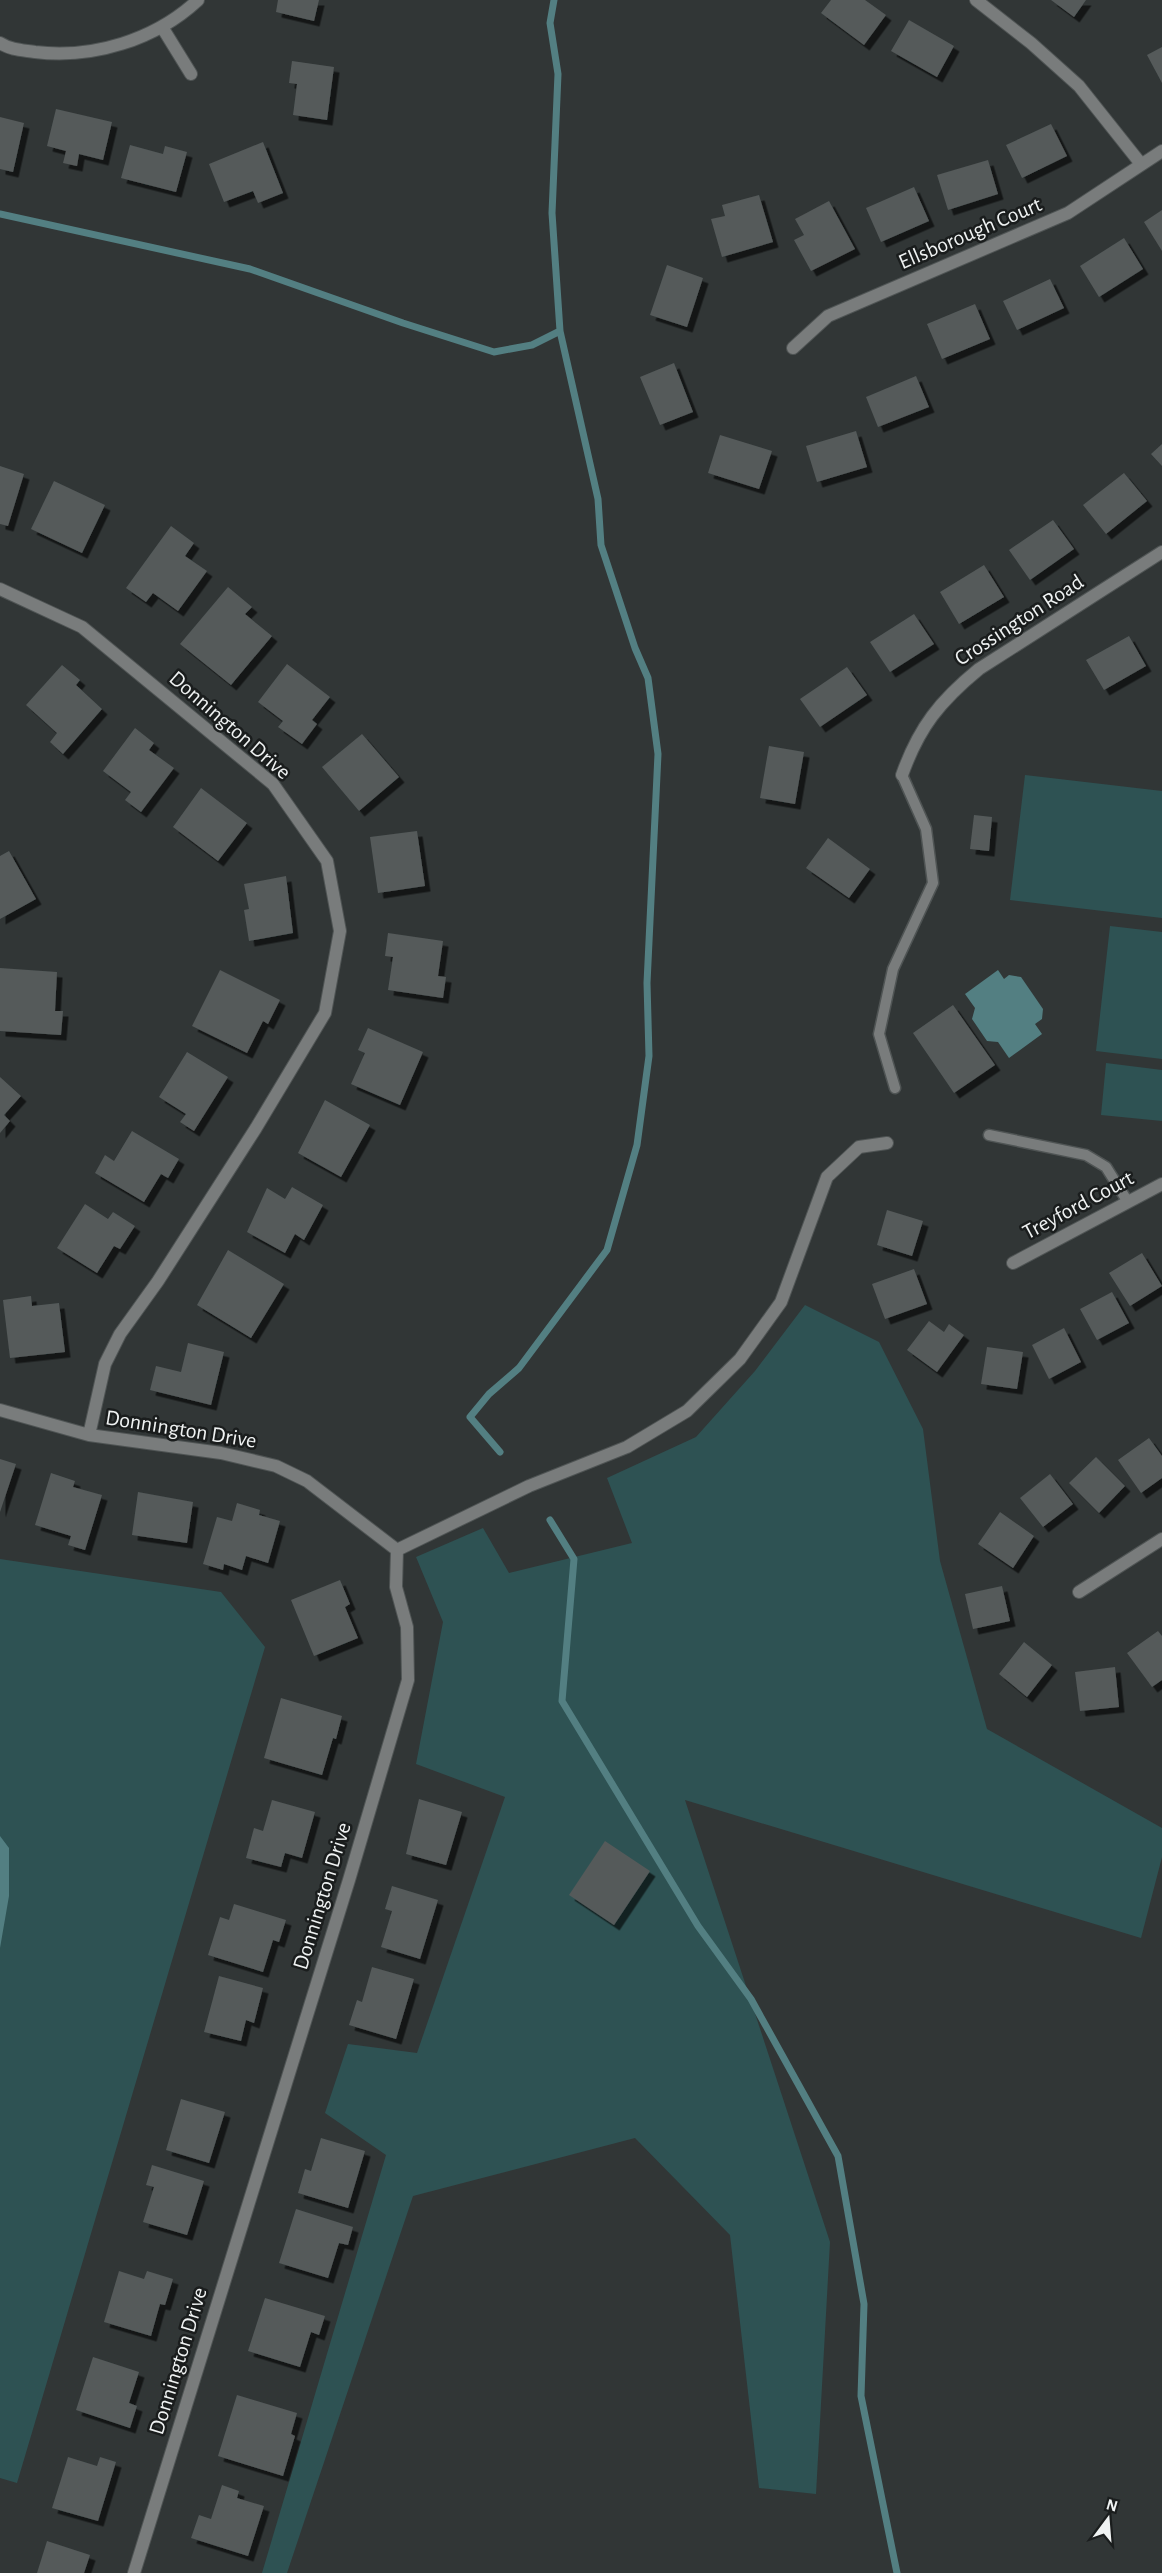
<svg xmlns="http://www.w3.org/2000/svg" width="1162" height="2573" font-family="'Alegreya Sans',sans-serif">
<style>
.green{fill:#2e5253}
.water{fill:#537f82}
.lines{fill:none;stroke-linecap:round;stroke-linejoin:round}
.stream{stroke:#537f82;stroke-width:7}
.building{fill:#545a5a;filter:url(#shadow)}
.lane-casing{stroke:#4f5454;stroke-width:13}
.street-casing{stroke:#4f5454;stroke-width:14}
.lane{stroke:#797c7c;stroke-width:10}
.street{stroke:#797c7c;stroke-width:12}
.labels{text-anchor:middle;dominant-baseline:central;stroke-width:5;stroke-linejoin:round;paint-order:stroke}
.street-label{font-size:22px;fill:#eff2f2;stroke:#1a1d1d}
</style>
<defs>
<filter id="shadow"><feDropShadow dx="5.5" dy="5.5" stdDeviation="0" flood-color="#0009"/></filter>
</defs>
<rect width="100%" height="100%" fill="#313636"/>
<path class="green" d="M1025,775L1162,791V918L1010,900Z
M1110,926L1162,932V1059L1096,1051Z
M1106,1063L1162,1070V1121L1101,1115Z
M805,1305L879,1342L923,1429L940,1561L987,1729L1162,1828V1857L1141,1938L685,1800L830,2242L816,2494L759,2488L730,2235L635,2138L413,2196L287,2573H262L386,2155L325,2113L348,2044L417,2053L505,1797L416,1764L443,1622L416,1557L483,1528L509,1573L632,1543L607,1478L696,1437L755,1371Z
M0,1559L221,1592L265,1647L17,2483L0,2478Z"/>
<path class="water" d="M998,970L1004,979L1009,975L1021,977L1043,1009L1042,1019L1035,1024L1042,1034L1009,1058L998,1042L987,1041L972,1019L975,1008L965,994Z
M0,1836L9,1848V1896L0,1948Z"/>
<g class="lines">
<path class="stream" d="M0,214L250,269L403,323L494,352L532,345L560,331
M500,1452L470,1417L489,1394L519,1368L607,1250L637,1145L649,1056L647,983L658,754L648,678L635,648L601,545L598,499L560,331L552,213L558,74L550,23L554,0
M550,1520L574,1559L562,1701L698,1926L751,1999L838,2156L864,2304L861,2396L897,2573"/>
</g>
<path class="building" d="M278,0H319L314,21L276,12Z
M831,0H865L886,15L864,45L821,13Z
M1051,0H1086L1074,17Z
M909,20L954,46L937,77L891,51Z
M1162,47V83L1147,55Z
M292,61L334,67L327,120L293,115L297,84L289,83Z
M56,109L112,122L103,160L79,154L77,166L63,163L66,151L47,146Z
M0,117L24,123L13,172L0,169Z
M1051,124L1067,156L1022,178L1006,145Z
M263,142L283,193L258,203L253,191L224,202L209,164Z
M130,145L163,154L165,146L187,152L176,192L121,178Z
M988,160L998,194L948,210L937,175Z
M914,187L929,221L881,242L866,208Z
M759,195L773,242L722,257L711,219L725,216L722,205Z
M829,201L855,249L811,271L794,240L804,235L795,219Z
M1162,210V251L1144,222Z
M1124,238L1143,269L1099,297L1080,266Z
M667,265L703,278L687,327L650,315Z
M1050,279L1064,308L1017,330L1003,301Z
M975,304L990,339L942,359L927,324Z
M674,363L693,412L660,425L640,377Z
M916,376L929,407L878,427L866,397Z
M856,431L867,467L817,482L806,446Z
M720,435L772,451L759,489L708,473Z
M1162,444V466L1151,454Z
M0,466L24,474L8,526L0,524Z
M1124,473L1147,501L1106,534L1083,505Z
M54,481L105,505L82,553L31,529Z
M1053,520L1074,549L1030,580L1009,550Z
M171,526L194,543L185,556L207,571L178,611L153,593L146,602L126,588Z
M984,565L1004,597L959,624L940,592Z
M228,587L252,607L245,614L272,636L231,685L180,644Z
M914,614L934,644L890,672L870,642Z
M1129,636L1146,666L1104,690L1086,660Z
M287,664L330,697L312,720L317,724L302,744L278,727L283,721L258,702Z
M62,665L80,680L76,685L102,709L63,754L50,742L57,733L26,705Z
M847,667L867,695L820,727L800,699Z
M135,728L154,743L149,750L174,768L141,812L125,800L131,792L103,771Z
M362,734L399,777L359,811L322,767Z
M769,746L804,752L795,804L760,798Z
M201,788L247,823L218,861L173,827Z
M974,815L992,817L989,851L970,849Z
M417,831L425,886L378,893L370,837Z
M828,838L870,869L849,898L806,868Z
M9,851L36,899L0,919V856Z
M286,876L293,933L249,941L244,910L249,909L244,884Z
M388,933L443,941L438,976L446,977L443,998L388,990L393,957L385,956Z
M0,968L57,972L55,1011H63L61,1035L0,1031Z
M220,970L280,1000L268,1024L263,1021L247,1053L192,1026Z
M953,1005L995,1065L954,1093L913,1033Z
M368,1028L423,1052L400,1105L351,1084L365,1053L358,1050Z
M187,1052L228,1077L194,1131L180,1122L186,1114L159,1097Z
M0,1077L21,1096L4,1115L10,1121L0,1133Z
M325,1100L370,1125L341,1177L298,1153Z
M132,1131L179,1159L168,1178L161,1174L144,1202L95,1173L105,1155L114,1161Z
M292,1187L323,1205L304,1240L295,1234L285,1253L247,1232L267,1188L285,1199Z
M85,1204L108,1219L113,1212L135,1226L120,1249L114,1246L97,1273L57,1248Z
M887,1210L923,1221L912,1256L877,1245Z
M228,1250L284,1284L251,1338L197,1305Z
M1142,1253L1162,1286L1130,1306L1109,1273Z
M914,1269L927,1304L885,1319L872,1284Z
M1112,1292L1129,1323L1097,1340L1080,1309Z
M31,1296L32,1306L59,1303L65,1352L10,1358L3,1300Z
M929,1321L944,1332L949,1324L964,1335L937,1372L907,1350Z
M1064,1328L1081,1362L1049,1379L1032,1345Z
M188,1343L224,1352L211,1405L150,1390L156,1366L181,1372Z
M987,1347L1023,1352L1017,1389L981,1384Z
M1149,1438L1162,1456V1478L1141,1493L1118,1460Z
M1096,1457L1125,1486L1099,1513L1069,1483Z
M0,1459L16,1464L0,1512Z
M51,1473L75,1481L73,1487L102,1495L85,1550L68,1545L71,1536L35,1525Z
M1050,1474L1073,1504L1043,1527L1020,1498Z
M138,1492L193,1502L187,1543L132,1535Z
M237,1503L260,1510L259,1515L280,1521L268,1563L246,1556L242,1570L224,1564L223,1570L203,1564L217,1517L232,1521Z
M1000,1512L1034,1536L1013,1568L978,1544Z
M340,1580L350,1604L345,1607L358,1638L314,1656L291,1600Z
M1002,1586L1010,1621L973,1629L965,1594Z
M1158,1631L1162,1636V1680L1152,1687L1127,1653Z
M1024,1642L1052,1665L1027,1697L999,1674Z
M1115,1667L1119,1707L1080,1711L1075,1672Z
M281,1698L342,1716L336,1739L333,1738L322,1775L264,1758Z
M419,1799L462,1812L446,1865L406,1854Z
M272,1800L315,1812L302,1858L285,1853L281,1867L246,1858L254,1828L263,1831Z
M605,1841L650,1871L614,1925L569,1895Z
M392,1886L438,1900L420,1959L381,1947L392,1911L385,1909Z
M234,1904L286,1920L279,1942L273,1940L263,1972L208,1955L220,1917L229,1920Z
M372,1967L414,1979L396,2039L349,2025L357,2000L362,2002Z
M219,1976L263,1988L254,2023L246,2020L241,2041L204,2032Z
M181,2099L225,2112L209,2163L166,2150Z
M321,2138L365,2151L348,2208L298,2193L305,2169L311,2171Z
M152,2165L204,2181L187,2235L143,2222L154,2187L146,2185Z
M296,2209L353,2227L348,2245L339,2243L328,2278L279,2263Z
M119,2271L144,2279L147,2271L173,2279L165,2305L160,2304L151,2336L104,2322Z
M265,2298L325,2316L319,2335L311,2332L300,2367L248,2351Z
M93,2357L139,2372L129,2403L137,2406L130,2428L76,2410Z
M237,2395L297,2413L291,2434L295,2436L283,2476L218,2456Z
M68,2457L97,2466L100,2457L116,2462L98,2521L52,2508Z
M222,2485L239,2491L237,2498L264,2506L248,2556L191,2538L199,2515L211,2519Z
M47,2541L90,2555L84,2573H37Z"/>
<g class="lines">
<defs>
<path id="lane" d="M895,1088L879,1034L893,969L933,883L926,829L902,775
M989,1135L1086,1155L1106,1167L1128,1202"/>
<path id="street" d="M976,0L1031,43L1079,86L1141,164
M162,27L191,74
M0,43C11,50 22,50 35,52C93,59 155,40 198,0
M793,348L828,316L1068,213L1162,151
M0,589L82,627L273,784L327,861L340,931L325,1013L256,1128L158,1281L120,1334L105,1364L89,1435
M902,775C919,727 940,701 979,669L1162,552
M1013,1263L1162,1184
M0,1410L89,1435L221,1453L276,1466L307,1481L397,1550L396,1587L407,1627L408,1680L349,1880L134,2573
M397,1550L529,1486L627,1447L687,1411L740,1359L781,1302L827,1177L859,1147L887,1143
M1079,1592L1162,1539"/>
</defs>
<use href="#lane" class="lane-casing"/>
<use href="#street" class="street-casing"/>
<use href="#lane" class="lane"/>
<use href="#street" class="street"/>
</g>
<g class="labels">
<g class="street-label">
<text transform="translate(970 233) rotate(-23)">Ellsborough Court</text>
<text transform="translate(1019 620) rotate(-33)">Crossington Road</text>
<text transform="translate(230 725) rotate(41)">Donnington Drive</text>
<text transform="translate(1078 1205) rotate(-28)">Treyford Court</text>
<text transform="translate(181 1429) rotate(9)">Donnington Drive</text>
<text transform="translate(322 1896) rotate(-73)">Donnington Drive</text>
<text transform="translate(178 2361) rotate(-73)">Donnington Drive</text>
</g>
</g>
<g transform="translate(1108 2519) rotate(16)" stroke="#1a1d1d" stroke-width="4.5" paint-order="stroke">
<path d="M0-4.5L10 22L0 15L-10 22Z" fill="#eff2f2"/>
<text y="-9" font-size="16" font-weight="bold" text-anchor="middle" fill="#eff2f2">N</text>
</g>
</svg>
